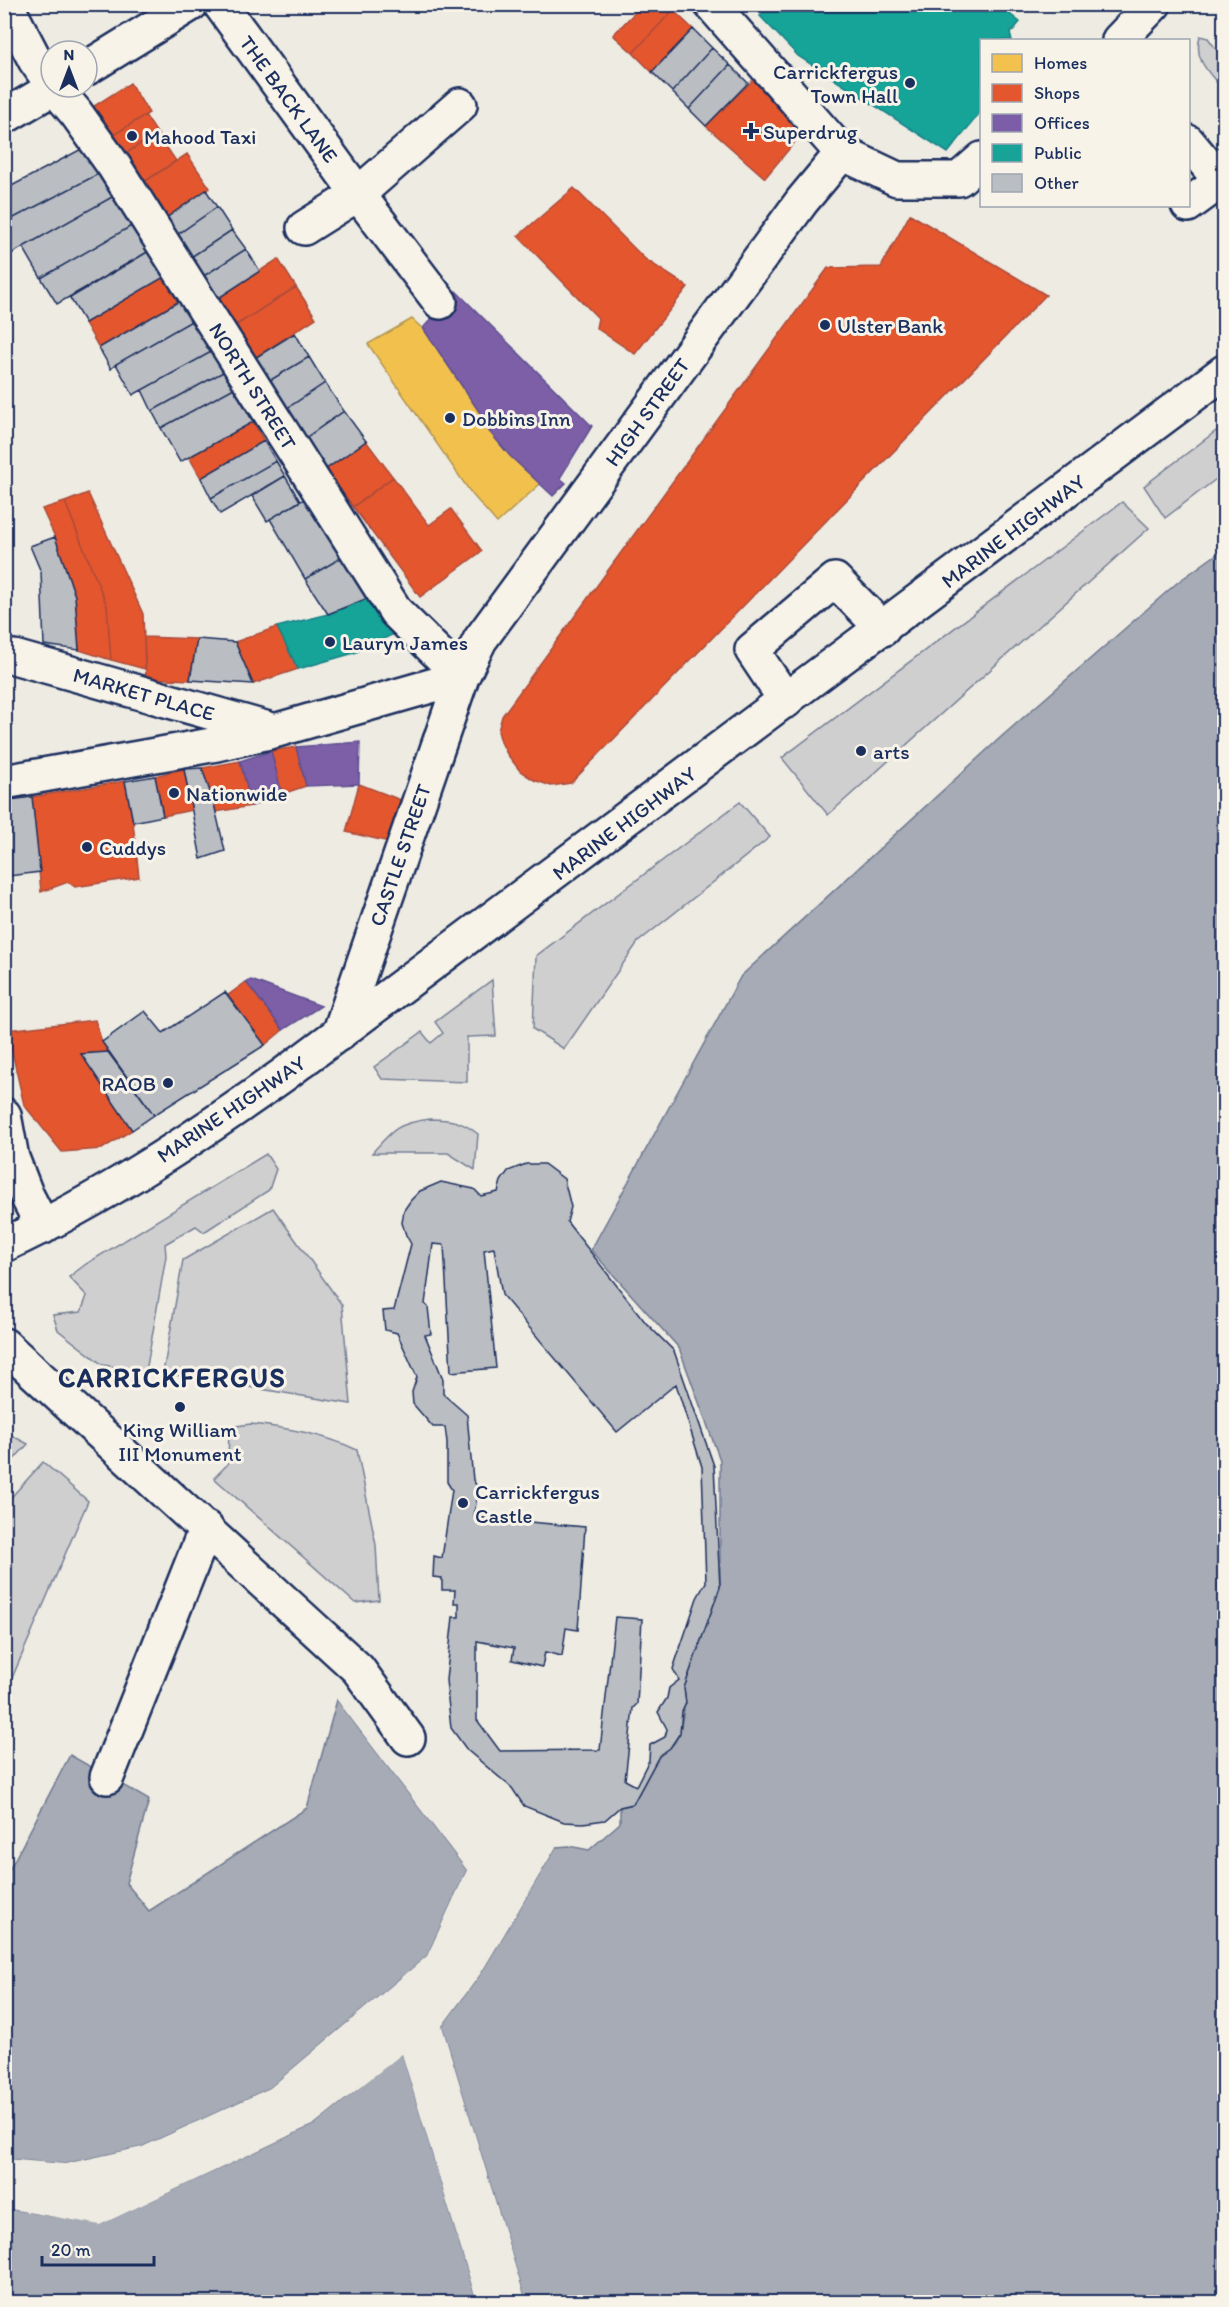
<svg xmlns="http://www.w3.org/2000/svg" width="1229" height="2307" font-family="Itim,sans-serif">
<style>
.green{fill:#cfcfcf;stroke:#757f96;stroke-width:1.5}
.water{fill:#a6abb5;stroke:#6e7992;stroke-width:1.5}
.pier{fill:#eeebe2}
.homes{fill:#f2c14e;stroke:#b29553;stroke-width:1.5}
.shops{fill:#e4572e;stroke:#a84b3c;stroke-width:1.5}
.offices{fill:#7b5ea7;stroke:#5e5091;stroke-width:1.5}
.public{fill:#17a398;stroke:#188087;stroke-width:1.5}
.building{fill:#babdc2;stroke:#1b2f5e;stroke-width:1.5;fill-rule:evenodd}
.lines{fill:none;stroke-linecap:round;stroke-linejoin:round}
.minor-casing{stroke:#1b2f5e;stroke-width:38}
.major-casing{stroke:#1b2f5e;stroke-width:38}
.minor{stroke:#f7f3e8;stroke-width:33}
.major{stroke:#f7f3e8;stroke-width:33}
.poi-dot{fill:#1b2f5e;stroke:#f7f3e8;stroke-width:2}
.labels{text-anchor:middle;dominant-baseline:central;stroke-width:6;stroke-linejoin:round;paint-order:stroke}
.poi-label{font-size:21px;fill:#1b2f5e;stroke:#f7f3e8;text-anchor:start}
.street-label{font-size:21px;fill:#1b2f5e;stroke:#f7f3e8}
.district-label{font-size:27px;font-weight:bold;letter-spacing:1.5px;fill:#1b2f5e;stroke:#f7f3e8}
</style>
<rect width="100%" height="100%" fill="#eeebe2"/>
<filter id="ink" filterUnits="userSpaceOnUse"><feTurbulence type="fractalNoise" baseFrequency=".0167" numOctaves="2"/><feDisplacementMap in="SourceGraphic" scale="12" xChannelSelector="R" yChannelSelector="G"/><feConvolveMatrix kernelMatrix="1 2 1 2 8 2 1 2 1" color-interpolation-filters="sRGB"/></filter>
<g filter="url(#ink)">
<path class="green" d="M1200,36L1208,38L1224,60V91C1210,73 1193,61 1200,36Z
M1224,425V473L1165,518L1144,486Z
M1122,502L1149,528L828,815L782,758Z
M740,802L770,837L638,942L564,1049L533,1029L536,956Z
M492,980L496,1036L467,1037V1082L382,1079L374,1067L422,1032L431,1043L443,1033L435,1022Z
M430,1119C450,1119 462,1121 478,1134L475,1170L448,1153H372C393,1129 398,1123 430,1119Z
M266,1154L276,1169L269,1190L204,1232L196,1226L165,1244L166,1256L146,1372L103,1365L58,1330L53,1315L81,1312L87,1296L69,1277L86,1264Z
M273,1208L342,1305L351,1404L163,1373L183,1260Z
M251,1424C287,1428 324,1434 357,1450L376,1545L379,1600L355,1603L214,1478L228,1464L229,1427Z
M5,1432L28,1444L5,1469H4Z
M43,1462L88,1501L6,1692L5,1504Z"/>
<path class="water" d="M1224,549V2302H526L442,2026L481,1973L556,1847L569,1846L589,1850L620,1823V1807L633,1804C641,1789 649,1773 658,1758C662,1752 670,1749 675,1742C681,1734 687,1699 684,1688L720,1587V1460L679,1348L591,1250L741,976L1001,737L1178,582Z
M337,1700L467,1870L427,1956L270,2088L142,2147L65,2164L5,2159V1878L70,1755L149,1800L126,1883L149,1911L307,1808Z
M402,2053L477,2302H5L4,2208L101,2224L314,2124Z"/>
<path class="pier" d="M339,1699L470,1869L429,1958L271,2091L143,2150L65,2167L4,2162L5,2159L65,2164L142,2147L270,2088L427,1956L467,1870L337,1700Z
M553,1844L556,1847L481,1973L442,2026L526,2302H523L439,2026L478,1972Z
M403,2050L480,2302H477L402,2054L314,2124L100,2225L5,2208V2205L100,2221L312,2121Z"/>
<path class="homes" d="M412,319L424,330L480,413L482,423L510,456L540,484L497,523L471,493L368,344Z"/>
<path class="shops" d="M643,4H667L673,10L633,53L613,35Z
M673,10L693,29L652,72L633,53Z
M753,80L800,119L787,136L795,142L765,178L706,126Z
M130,83L149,113L107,139L88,110Z
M145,115L157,133L119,158L107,139Z
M157,133L176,161L138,186L119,158Z
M187,154L210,188L162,221L138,186Z
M574,188L645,259L688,287L635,354L596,328L598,318L518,236Z
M910,214L1046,295L571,783L551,786L534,780L520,771L507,754L501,742L498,731L502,716L828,268L881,267Z
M278,259L296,287L230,329L214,301Z
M169,273L183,299L99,348L85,323Z
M296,287L316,318L250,361L230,329Z
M253,422L264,441L201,478L189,457Z
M366,441L393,477L353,507L326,469Z
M393,477L429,525L451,509L482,551L420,597L353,507Z
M88,493L143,614L145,669L111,660L107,606L65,502Z
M65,502L107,606L111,660L79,650L75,596L55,537L42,509Z
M277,627L298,669L253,684L235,642Z
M144,637L197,639L190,680L146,678Z
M296,747L306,786L282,794L271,751Z
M240,761L252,806L216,812L202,768Z
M184,769L192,810L163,816L155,776Z
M125,781L133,822L139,877L75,887L68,882L41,892L32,797Z
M359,784L411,804L393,843L346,832Z
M246,982L283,1030L265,1045L227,996Z
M95,1020L102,1042L108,1052L81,1054L132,1130L102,1149L62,1152L24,1105L7,1030Z"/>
<path class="offices" d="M456,291L592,426L560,478L566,483L553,496L510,456L482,423L480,413L423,328Z
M360,742L359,784L306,786L296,747Z
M271,751L282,794L252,806L240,761Z
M251,980L321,1006L283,1030L246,982Z"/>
<path class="public" d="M772,4H997L1020,22L1010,34L1012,40H982V110L948,153L798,56L760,16Z
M373,596L398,632L354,653L298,669L277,627L328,614Z"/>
<path class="building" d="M693,29L712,48L672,92L652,72Z
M712,48L730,65L689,109L672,92Z
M730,65L748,83L706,126L689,109Z
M91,144L108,169L4,223V190Z
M108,169L121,192L4,258V223Z
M206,190L217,207L174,237L162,221Z
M121,192L140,221L41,278L23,247Z
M217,207L232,230L188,259L174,237Z
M140,221L156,247L57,304L41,278Z
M232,230L246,249L199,279L188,259Z
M156,247L171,273L85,323L70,298Z
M246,249L260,271L214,301L199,279Z
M183,299L195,319L116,364L111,369L99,348Z
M195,319L213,351L133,395L116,364Z
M295,333L309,357L264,384L250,361Z
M213,351L225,371L152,411L142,390Z
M309,357L325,383L283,411L264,384Z
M225,371L234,388L161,428L152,411Z
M325,383L344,411L304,439L283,411Z
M234,388L253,422L180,462L161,428Z
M344,411L366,441L326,469L304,439Z
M264,441L276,461L211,498L201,478Z
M276,461L285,476L220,514L211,498Z
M285,476L300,501L267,521L252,496Z
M311,495L346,555L305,579L270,519Z
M55,537L75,596L79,650L44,645L41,572L30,546Z
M346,555L373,596L328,614L305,579Z
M197,639L235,642L253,684L190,680Z
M202,768L214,804L225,851L201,859L184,769Z
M155,776L163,816L133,822L125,781Z
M32,797L40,872L9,876L4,843V801Z
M225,992L265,1045L154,1115L102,1042L145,1011L163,1033Z
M108,1052L154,1115L132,1130L81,1054Z
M526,1164H544L564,1179L571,1207L567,1222L646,1323L674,1351L714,1466L720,1587L684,1688L686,1703L682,1712L680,1733L670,1748L659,1756L633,1804L620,1807L605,1820L583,1823L564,1822L524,1806L512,1788L467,1750L451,1728L446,1680L453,1617H459V1603H454L455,1590H442V1578L433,1577L434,1556L442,1558L452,1490L447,1482V1442L445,1427H433L413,1404L412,1392L417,1377L397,1333L385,1330L383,1311L394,1310L411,1244L406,1235L402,1223L404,1210L411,1200L420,1191L441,1182L474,1189L481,1196L498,1192L501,1181L508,1171ZM433,1244L444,1245L451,1372L496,1368L484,1250L494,1248L502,1295L617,1432L676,1384L702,1467L706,1582L697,1598L673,1669L679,1680L669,1688L667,1698L658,1712L667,1729L665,1737L650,1745L649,1760L636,1786L625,1780L633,1708L637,1704L642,1619L615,1617L600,1750L500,1751L477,1720V1641L514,1648L512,1660L542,1667L545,1652L562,1656L566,1628L578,1630L585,1527L474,1517L478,1488L473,1480L467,1415L443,1394V1379L425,1335L431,1334L428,1307L425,1304Z"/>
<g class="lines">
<defs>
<path id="minor" d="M6,4L35,60L51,83
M220,4L358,194L440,302
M711,4L842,153L897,179H959L982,159
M1119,40L1154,4
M87,68L191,4
M54,87L76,113L114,166L396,612L462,677
M4,117L55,87
M1188,142L1224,185
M1188,205L1221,181
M304,228L358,194L460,105
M14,657L272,730
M786,701L752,650L835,580L883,629
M4,782L217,744L274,731L462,677
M339,1034L462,677L480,640L802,201L842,153
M4,1115L12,1158L26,1194L43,1227
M4,1345L358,1669L408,1738
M107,1777L206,1528"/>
<path id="major" d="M4,1245C103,1199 195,1138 283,1075L1224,372"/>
</defs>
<use href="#minor" class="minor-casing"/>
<use href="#major" class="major-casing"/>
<use href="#minor" class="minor"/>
<use href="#major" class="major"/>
</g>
</g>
<g class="poi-dot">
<circle cx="910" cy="83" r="6"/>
<path d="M748 122h6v6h6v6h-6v6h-6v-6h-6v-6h6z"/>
<circle cx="132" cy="136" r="6"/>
<circle cx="825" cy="325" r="6"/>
<circle cx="450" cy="418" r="6"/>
<circle cx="330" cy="642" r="6"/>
<circle cx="861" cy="751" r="6"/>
<circle cx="174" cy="793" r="6"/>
<circle cx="87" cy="847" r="6"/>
<circle cx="168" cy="1083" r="6"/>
<circle cx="180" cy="1407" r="6"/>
<circle cx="463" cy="1503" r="6"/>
</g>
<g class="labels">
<g class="poi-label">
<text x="898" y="71" text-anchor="end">Carrickfergus<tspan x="898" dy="24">Town Hall</tspan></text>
<text x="763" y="131">Superdrug</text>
<text x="144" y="136">Mahood Taxi</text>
<text x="837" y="325">Ulster Bank</text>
<text x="462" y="418">Dobbins Inn</text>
<text x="342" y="642">Lauryn James</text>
<text x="873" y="751">arts</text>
<text x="186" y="793">Nationwide</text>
<text x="99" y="847">Cuddys</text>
<text x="156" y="1083" text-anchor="end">RAOB</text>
<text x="180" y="1429" text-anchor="middle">King William<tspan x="180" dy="24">III Monument</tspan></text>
<text x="475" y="1491">Carrickfergus<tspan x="475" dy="24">Castle</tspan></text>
</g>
<g class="street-label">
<text transform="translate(289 99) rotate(54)">THE BACK LANE</text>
<text transform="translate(253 386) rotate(58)">NORTH STREET</text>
<text transform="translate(647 412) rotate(-54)">HIGH STREET</text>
<text transform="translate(1013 531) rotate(-37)">MARINE HIGHWAY</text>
<text transform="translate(144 694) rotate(16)">MARKET PLACE</text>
<text transform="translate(624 823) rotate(-37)">MARINE HIGHWAY</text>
<text transform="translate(400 855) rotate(-71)">CASTLE STREET</text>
<text transform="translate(231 1109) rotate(-34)">MARINE HIGHWAY</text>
</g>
<g class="district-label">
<text x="172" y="1377">CARRICKFERGUS</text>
</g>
</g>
<rect width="1229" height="2307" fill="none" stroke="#f7f3e8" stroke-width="24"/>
<rect x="12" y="12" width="1205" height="2283" fill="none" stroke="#1b2f5e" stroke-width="2" filter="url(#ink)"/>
<rect x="980" y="39" width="210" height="168" fill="#f7f3e8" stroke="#9fa5b1" stroke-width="1.5"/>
<rect x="992" y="54" width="30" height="18" fill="#f2c14e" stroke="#9fa5b1" stroke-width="1.5"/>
<text x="1034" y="69" font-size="18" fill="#1b2f5e">Homes</text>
<rect x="992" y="84" width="30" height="18" fill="#e4572e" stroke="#9fa5b1" stroke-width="1.5"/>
<text x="1034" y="99" font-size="18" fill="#1b2f5e">Shops</text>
<rect x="992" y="114" width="30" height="18" fill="#7b5ea7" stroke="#9fa5b1" stroke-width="1.5"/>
<text x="1034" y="129" font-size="18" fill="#1b2f5e">Offices</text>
<rect x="992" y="144" width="30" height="18" fill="#17a398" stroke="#9fa5b1" stroke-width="1.5"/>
<text x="1034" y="159" font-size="18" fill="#1b2f5e">Public</text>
<rect x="992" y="174" width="30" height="18" fill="#babdc2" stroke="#9fa5b1" stroke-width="1.5"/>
<text x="1034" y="189" font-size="18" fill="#1b2f5e">Other</text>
<g transform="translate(69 69)"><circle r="28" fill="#f7f3e8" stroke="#9fa5b1" stroke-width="1.5"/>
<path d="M0-4.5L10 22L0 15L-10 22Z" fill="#1b2f5e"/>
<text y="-9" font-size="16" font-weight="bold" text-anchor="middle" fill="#1b2f5e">N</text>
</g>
<path d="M42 2256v9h112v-9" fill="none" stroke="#1b2f5e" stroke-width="3"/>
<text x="51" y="2256" font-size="18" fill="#1b2f5e" stroke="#f7f3e8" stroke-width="4.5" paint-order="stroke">20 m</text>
</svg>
